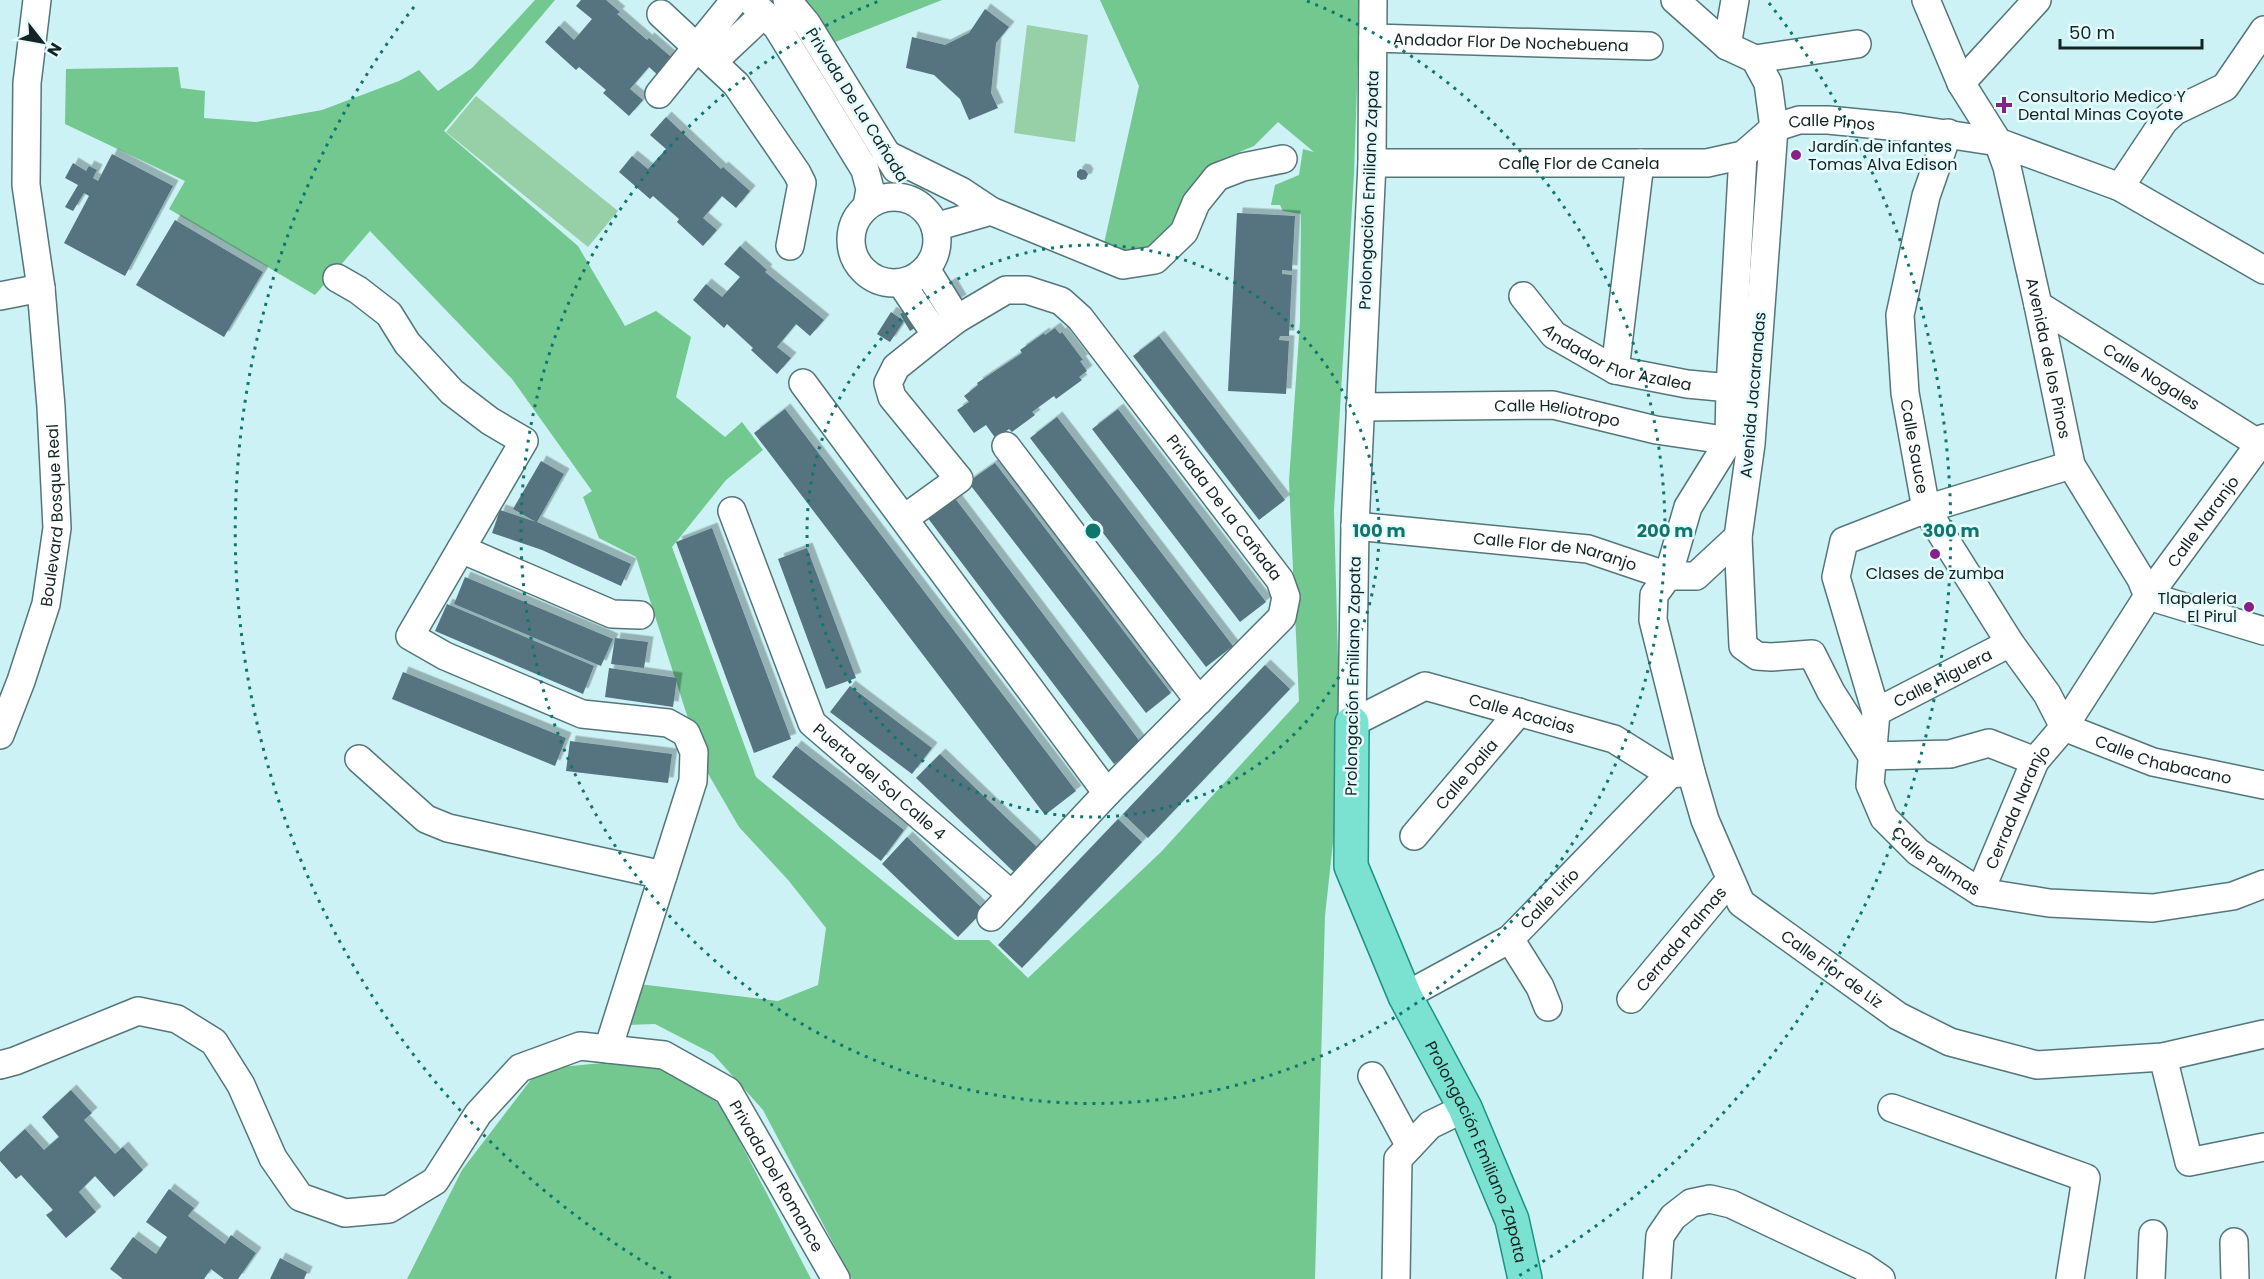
<svg xmlns="http://www.w3.org/2000/svg" width="2264" height="1279" font-family="Poppins,sans-serif">
<style>
.green{fill:#97cfa7}
.forest{fill:#72c88e}
.building{fill:#567380;filter:url(#shadow)}
.lines{fill:none;stroke-linecap:round;stroke-linejoin:round}
.minor-casing{stroke:#547679;stroke-width:30}
.major-casing{stroke:#1e9280;stroke-width:36}
.minor{stroke:#fff;stroke-width:27}
.major{stroke:#7be2d1;stroke-width:33}
.ring{fill:none;stroke:#0f766e;stroke-width:3;stroke-dasharray:3 6}
.poi-dot{fill:#862188;stroke:#e5fcfe;stroke-width:2}
.labels{text-anchor:middle;dominant-baseline:central;stroke-width:5;stroke-linejoin:round;paint-order:stroke}
.street-label{font-size:16px;fill:#152324;stroke:#e5fcfe}
.poi-label{font-size:16px;fill:#152324;stroke:#e5fcfe;text-anchor:start}
.centre{fill:#0f766e;stroke:#e5fcfe;stroke-width:3}
.ring-label{font-size:18px;text-anchor:middle;font-weight:bold;fill:#0f766e;stroke:#e5fcfe;stroke-width:5;stroke-linejoin:round;paint-order:stroke}
</style>
<defs>
<filter id="shadow"><feDropShadow dx="5.5" dy="-5.5" stdDeviation="0" flood-color="#0004"/></filter>
</defs>
<rect width="100%" height="100%" fill="#ccf2f5"/>
<path class="green" d="M1027,25L1088,35L1075,142L1014,133Z
M476,96L618,211L588,247L446,132Z"/>
<path class="forest" d="M535,0H555L444,131L578,246L625,326L656,311L691,337L676,397L725,437L742,422L763,450L726,480L672,547L756,777L955,940H989L1028,978L1161,852L1299,701L1289,481L1300,321L1301,214L1283,211L1280,205H1271L1275,185L1299,175L1303,149L1314,152L1278,122L1254,146L1213,163L1183,210L1148,255L1103,248L1139,86L1100,0H1360L1354,174L1334,510L1341,769L1325,916L1315,1279H852L763,1110L713,1054L655,1024L626,1025L639,984L778,1001L818,985L826,928L789,881L739,827L703,765L636,557L599,538L583,497L592,491L512,379L370,231L315,295L169,209L185,181L65,124L66,69L178,67L181,88L205,91L204,118L256,122L322,110L399,81L419,70L438,91L472,68Z
M796,0H942L830,44Z
M613,1062L662,1067L695,1083L722,1107L811,1279H407L462,1170L539,1069Z"/>
<path class="building" d="M581,0H606L620,12L617,14L647,40L649,38L677,62L662,79L649,67L630,89L643,100L629,116L603,93L606,90L579,67L576,70L545,42L559,26L574,40L592,19L576,6Z
M985,9L1009,27L996,43L991,93L998,108L969,120L960,99L934,75L906,68L912,37L945,45L969,33Z
M666,117L721,169L723,167L750,191L736,208L722,196L703,218L717,230L703,246L677,222L679,219L653,196L650,199L619,172L632,156L648,169L666,149L650,135Z
M112,154L173,186L125,276L64,243L89,196L84,193L73,211L65,207L78,185L65,178L73,163L86,171L89,166L97,170L93,178L98,181Z
M1080,169L1085,170L1088,174L1086,179L1081,180L1077,177V172Z
M1237,213L1295,216L1292,271L1282,270V274L1292,275L1289,336H1280L1279,340L1289,341L1286,394L1228,391Z
M175,220L263,272L224,337L136,285Z
M740,246L767,270L765,272L824,320L810,336L796,324L777,347L791,358L777,374L751,350L753,348L727,324L724,328L693,300L706,284L722,297L740,277L724,264Z
M951,283L961,300L910,331L904,321L890,342L877,334L891,312L904,321L900,314Z
M1055,328L1060,334L1062,332L1083,360L1080,361L1087,371L1079,377L1082,380L1056,399L1054,396L1032,412L1035,415L1012,432L1009,429L996,439L986,425L974,433L957,410L969,402L964,396L978,385L977,383L1022,353L1020,350L1044,333L1045,335Z
M1159,336L1285,500L1259,520L1133,356Z
M785,409L1076,791L1045,815L754,433Z
M1118,409L1266,602L1240,622L1092,429Z
M1057,417L1233,646L1206,667L1030,438Z
M541,461L564,474L537,522L631,564L621,586L542,550L492,533L500,510L536,522L513,509Z
M995,463L1171,693L1146,713L968,482Z
M954,497L1141,743L1114,764L927,517Z
M712,528L791,739L754,753L676,542Z
M807,548L856,678L826,689L778,559Z
M465,577L613,639L601,666L454,604Z
M447,604L594,666L583,694L435,631Z
M615,638L648,642L644,668L611,664Z
M1265,665L1290,689L1148,838L1123,814Z
M609,668L677,678L673,707L605,697Z
M403,672L566,738L555,766L392,699Z
M850,686L932,748L912,774L830,712Z
M570,741L672,754L668,783L566,771Z
M796,746L904,830L881,861L772,777Z
M940,754L1040,850L1016,874L916,778Z
M1118,819L1142,842L1022,968L998,945Z
M907,837L984,910L958,937L882,864Z
M71,1090L92,1113L84,1120L115,1154L123,1147L143,1170L114,1197L95,1176L79,1192L96,1212L66,1238L46,1215L53,1210L21,1175L16,1179L0,1161V1152L25,1129L44,1150L59,1137L42,1117Z
M169,1189L194,1208L188,1216L225,1244L231,1235L256,1253L238,1279H224L211,1269L204,1279H123L110,1269L133,1237L156,1254L167,1237L146,1222Z
M280,1258L307,1272L304,1279H270Z"/>
<g class="lines">
<defs>
<g id="minor">
<path d="M750,0L777,27L865,170L870,189L867,206"/>
<path d="M787,0L807,24L896,169"/>
<path id="s1" d="M1373,0L1372,163L1355,526L1352,723L1425,686L1614,739L1670,774L1691,772"/>
<path d="M1675,0L1727,46L1755,59L1768,83L1774,128L1751,444L1738,537L1743,646L1757,656L1771,657L1812,654L1831,692L1872,756"/>
<path id="s2" d="M1926,0L1961,83L1998,142L2007,167L2038,305L2071,465L2141,579L2148,596L2264,631"/>
<path d="M661,14L736,84L797,173L802,183L790,246"/>
<path id="s3" d="M1373,38L1649,46"/>
<path d="M1727,46L1735,0"/>
<path d="M1755,59L1857,44"/>
<path d="M713,62L764,14"/>
<path d="M1961,83L2037,0"/>
<path d="M659,94L735,0"/>
<path id="s4" d="M1948,133L1926,196L1900,315L1905,393L1926,509L2010,643L2047,694L2064,727"/>
<path d="M886,154L961,191L991,211L1123,265L1155,260L1184,232L1196,203L1217,177L1243,167L1283,159"/>
<path id="s5" d="M1743,155L1730,388L1729,441L1688,507L1668,576L1654,595L1653,620L1691,772L1705,820L1741,903L1898,1016L1950,1042L2037,1065L2163,1057L2264,1034"/>
<path id="s6" d="M1372,163H1707L1743,155L1774,128L1799,120H1828L1900,127L1998,142L2120,187L2264,270"/>
<path d="M2120,187L2164,121L2175,111L2225,87L2264,30"/>
<circle cx="894" cy="240" r="43"/>
<path d="M935,227L991,211"/>
<path d="M926,269L957,319"/>
<path d="M337,278L358,290L389,314L407,343L452,392L490,421L524,441L410,636L445,656L582,714L668,723L686,733L694,752L693,781L608,1049"/>
<path d="M901,283L936,335"/>
<path d="M0,296L41,288"/>
<path id="s7" d="M1523,296L1554,335L1615,370L1687,384L1730,388"/>
<path id="s8" d="M2038,305L2264,447"/>
<path d="M1615,370L1640,163"/>
<path d="M803,383L1107,793"/>
<path id="s9" d="M1360,407L1553,405L1656,430L1745,443"/>
<path d="M1006,446L1199,701"/>
<path id="s10" d="M2071,465L1926,509L1844,541L1836,577L1876,712L1870,785L1884,818L1918,852L1980,892L2049,903L2153,908L2233,896L2264,884"/>
<path id="s11" d="M732,511L812,723L1012,895"/>
<path id="s12" d="M905,518L959,479L892,397L888,383L896,367L936,335L957,319L1006,290H1027L1061,301L1080,318L1280,580L1286,597L1282,617L1107,793L991,917"/>
<path id="s13" d="M1355,526L1588,549L1668,576H1696L1738,537"/>
<path d="M461,549L612,614L640,615"/>
<path id="s14" d="M1876,712L2010,643"/>
<path id="s15" d="M2064,727L2153,762L2264,785"/>
<path id="s16" d="M0,735L21,681L46,604L57,528L51,407L41,288L26,185L27,83L37,0"/>
<path d="M1872,756L1950,754L1989,743L2035,761"/>
<path d="M359,759L426,819L448,828L663,875"/>
<path id="s17" d="M1414,836L1519,712"/>
<path id="s18" d="M1980,892L2035,761L2064,727L2148,596L2264,438"/>
<path d="M1510,939L1540,987L1548,1007"/>
<path id="s19" d="M1405,996L1510,939L1670,774"/>
<path id="s20" d="M1631,999L1730,880"/>
<path d="M2163,1057L2189,1162L2264,1147"/>
<path id="s21" d="M0,1065L15,1061L138,1011L177,1019L214,1042L241,1085L273,1158L300,1197L345,1213L389,1209L435,1181L478,1114L520,1068L580,1046L664,1055L728,1091L836,1279"/>
<path d="M1372,1076L1410,1146"/>
<path d="M1892,1108L2086,1178L2070,1279"/>
<path d="M2234,1242L2235,1279"/>
<path d="M1396,1279L1398,1159L1430,1125L1465,1108"/>
<path d="M1657,1279L1660,1236L1673,1217L1691,1203L1710,1199L1731,1204L1862,1266L1881,1279"/>
<path d="M2151,1279L2153,1234"/>
</g>
<g id="major">
<path id="s22" d="M1352,723L1351,866L1405,996L1465,1108L1512,1220L1525,1279"/>
</g>
</defs>
<use href="#minor" class="minor-casing"/>
<use href="#major" class="major-casing"/>
<use href="#minor" class="minor"/>
<use href="#major" class="major"/>
</g>
<g class="ring">
<circle cx="1093" cy="531" r="286"/>
<path d="M1307 1A572 572 0 1 1 879 1"/>
<path d="M671 1278A858 858 0 0 1 417 3M1769 3A858 858 0 0 1 1515 1278"/>
</g>
<g class="poi-dot">
<path d="M2001 96h6v6h6v6h-6v6h-6v-6h-6v-6h6z"/>
<circle cx="1796" cy="155" r="6"/>
<circle cx="1935" cy="554" r="6"/>
<circle cx="2249" cy="607" r="6"/>
</g>
<g class="labels">
<g class="street-label">
<text stroke="none"><textPath href="#s3" startOffset="138">Andador Flor De Nochebuena</textPath></text>
<text transform="translate(857 105) rotate(58)">Privada De La Cañada</text>
<text stroke="none"><textPath href="#s6" startOffset="472">Calle Pinos</textPath></text>
<text stroke="none"><textPath href="#s6" startOffset="207">Calle Flor de Canela</textPath></text>
<text transform="translate(1369 190) rotate(-88)">Prolongación Emiliano Zapata</text>
<text stroke="none"><textPath href="#s7" startOffset="118">Andador Flor Azalea</textPath></text>
<text stroke="none"><textPath href="#s2" startOffset="382">Avenida de los Pinos</textPath></text>
<text stroke="none"><textPath href="#s8" startOffset="134">Calle Nogales</textPath></text>
<text transform="translate(1753 395) rotate(-85)">Avenida Jacarandas</text>
<text stroke="none"><textPath href="#s9" startOffset="198">Calle Heliotropo</textPath></text>
<text stroke="none"><textPath href="#s4" startOffset="321">Calle Sauce</textPath></text>
<text stroke="none"><textPath href="#s12" startOffset="660">Privada De La Cañada</textPath></text>
<text stroke="none"><textPath href="#s16" startOffset="228">Boulevard Bosque Real</textPath></text>
<text stroke="none"><textPath href="#s18" startOffset="435">Calle Naranjo</textPath></text>
<text stroke="none"><textPath href="#s13" startOffset="202">Calle Flor de Naranjo</textPath></text>
<text transform="translate(1353 676) rotate(-89)">Prolongación Emiliano Zapata</text>
<text stroke="none"><textPath href="#s14" startOffset="75">Calle Higuera</textPath></text>
<text stroke="none"><textPath href="#s1" startOffset="906">Calle Acacias</textPath></text>
<text stroke="none"><textPath href="#s15" startOffset="105">Calle Chabacano</textPath></text>
<text stroke="none"><textPath href="#s17" startOffset="81">Calle Dalia</textPath></text>
<text stroke="none"><textPath href="#s11" startOffset="316">Puerta del Sol Calle 4</textPath></text>
<text stroke="none"><textPath href="#s18" startOffset="93">Cerrada Naranjo</textPath></text>
<text stroke="none"><textPath href="#s10" startOffset="594">Calle Palmas</textPath></text>
<text stroke="none"><textPath href="#s19" startOffset="176">Calle Lirio</textPath></text>
<text stroke="none"><textPath href="#s20" startOffset="78">Cerrada Palmas</textPath></text>
<text stroke="none"><textPath href="#s5" startOffset="894">Calle Flor de Liz</textPath></text>
<text stroke="none"><textPath href="#s22" startOffset="456">Prolongación Emiliano Zapata</textPath></text>
<text stroke="none"><textPath href="#s21" startOffset="1017">Privada Del Romance</textPath></text>
</g>
<g class="poi-label">
<text x="2018" y="96">Consultorio Medico Y<tspan x="2018" dy="18">Dental Minas Coyote</tspan></text>
<text x="1808" y="146">Jardín de infantes<tspan x="1808" dy="18">Tomas Alva Edison</tspan></text>
<text x="1935" y="573" text-anchor="middle">Clases de zumba</text>
<text x="2237" y="598" text-anchor="end">Tlapaleria<tspan x="2237" dy="18">El Pirul</tspan></text>
</g>
</g>
<circle cx="1093" cy="531" r="9" class="centre"/>
<g class="ring-label">
<text x="1379" y="537">100 m</text>
<text x="1665" y="537">200 m</text>
<text x="1951" y="537">300 m</text>
</g>
<g transform="translate(42 42) rotate(121)" stroke="#e5fcfe" stroke-width="4.5" paint-order="stroke">
<path d="M0-4.5L10 22L0 15L-10 22Z" fill="#152324"/>
<text y="-9" font-size="16" font-weight="bold" text-anchor="middle" fill="#152324">N</text>
</g>
<path d="M2060 39v9h142v-9" fill="none" stroke="#152324" stroke-width="3"/>
<text x="2069" y="39" font-size="18" fill="#152324" stroke="#e5fcfe" stroke-width="4.5" paint-order="stroke">50 m</text>
</svg>
